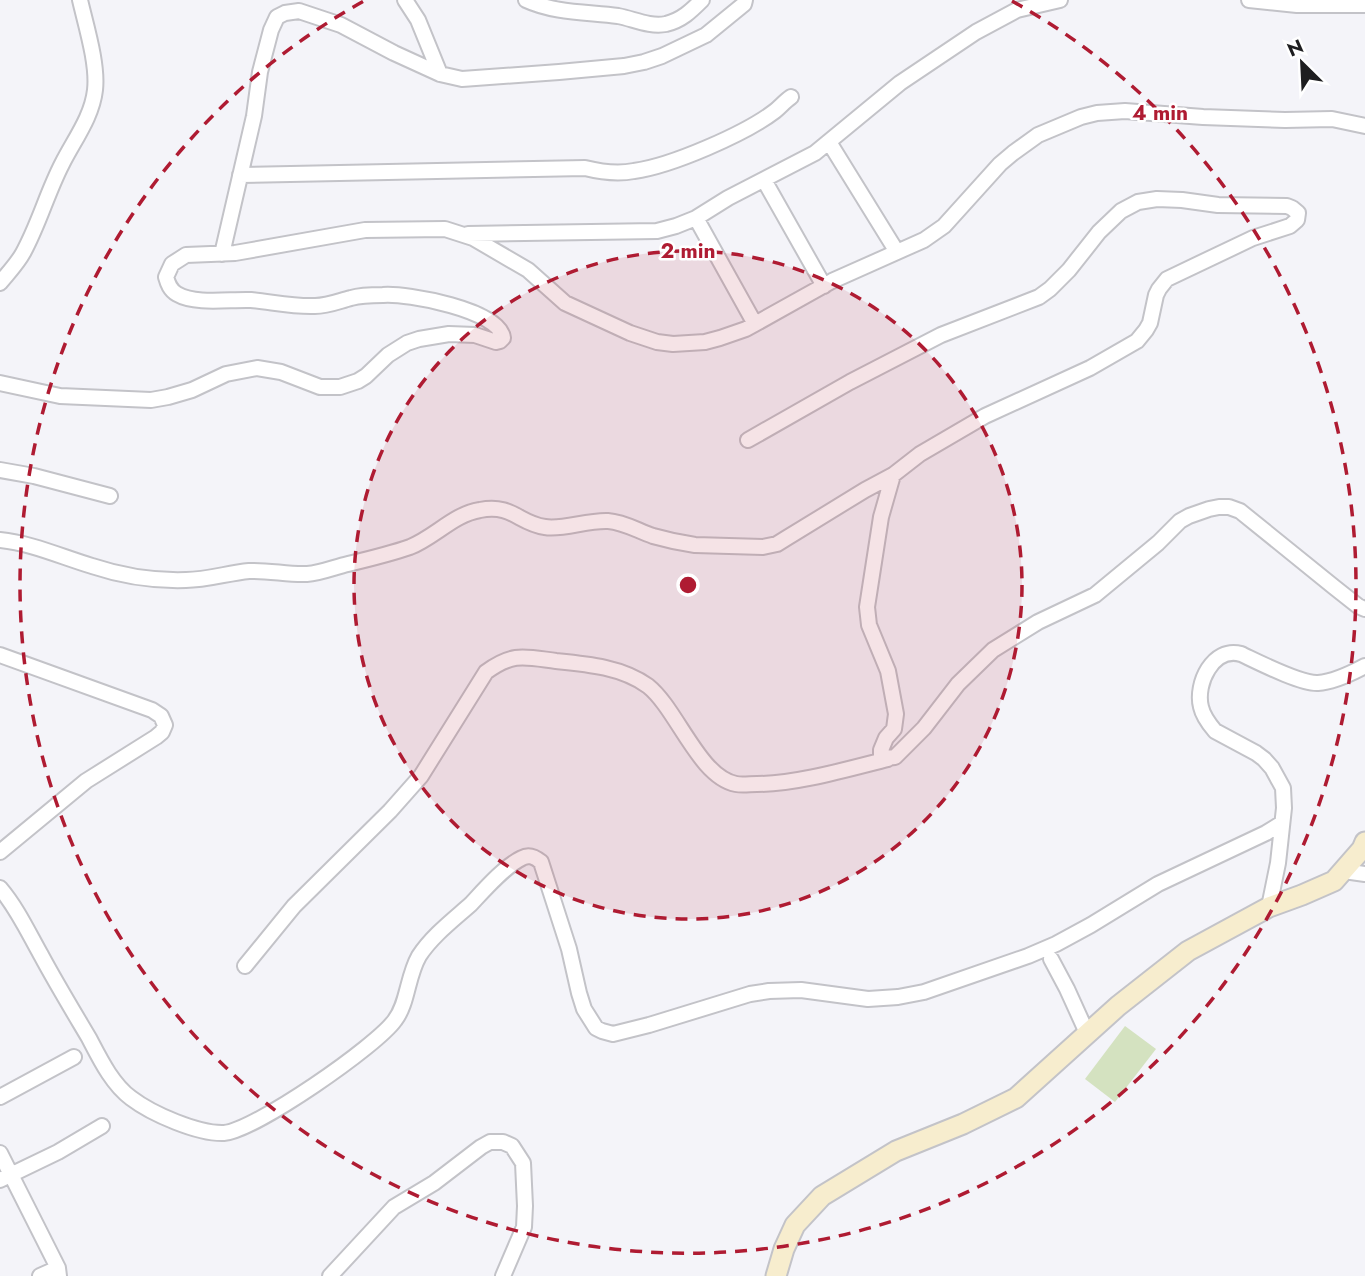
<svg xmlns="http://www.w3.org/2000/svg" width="1365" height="1276" font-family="Jost,sans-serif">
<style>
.green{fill:#d4e2c0}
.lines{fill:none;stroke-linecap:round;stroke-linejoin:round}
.street-casing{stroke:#c3c3c8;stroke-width:18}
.secondary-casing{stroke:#c3c3c8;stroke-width:23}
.street{stroke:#fff;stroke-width:14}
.secondary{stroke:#f7edce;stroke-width:19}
.ring{fill:none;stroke:#af1b32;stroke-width:3.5;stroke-dasharray:12 9}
.centre{fill:#af1b32;stroke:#fff;stroke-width:3.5}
.ring-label{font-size:21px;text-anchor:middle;font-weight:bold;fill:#af1b32;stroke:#fff;stroke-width:5;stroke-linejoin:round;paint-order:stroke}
</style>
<rect width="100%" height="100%" fill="#f4f4f9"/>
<path class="green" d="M1125,1026L1156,1049L1115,1102L1085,1079Z"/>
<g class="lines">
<defs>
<path id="street" d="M405,0L418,20L440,74
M526,0C554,13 587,12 618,16C634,19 649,27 666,24C682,20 691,11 702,0
M1249,0L1297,5H1365
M829,142L897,252
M240,175L585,168C601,172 618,174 634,171C671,166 745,134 775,111C780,107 785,101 791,97
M764,180L824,286
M696,218L755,324
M468,234L657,231L676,226L696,218L728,198L815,153L900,83L976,32L1017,10L1060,0
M222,254L254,116L260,72L271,30L277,17L285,13L299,11L341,25L394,53L440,74L462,79L559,72L624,66L644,62L662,56L706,35L744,4L745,0
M0,283C8,273 17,264 23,253C39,224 47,193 62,164C74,140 92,117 95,90C98,64 86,26 80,0
M0,383L60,396L151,400L168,397L192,390L226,374L257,368L281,372L320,387H340L358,381L366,376L388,355L407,343L419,339L449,334L475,335L496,342L500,341L503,338C500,310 407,293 383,295C373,295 361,295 351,298C339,301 328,306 315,306C294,307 272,302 251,300C230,299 196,305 177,294C170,290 168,284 166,277L172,264L186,255L235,253L365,230L445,229L473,238L528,270L565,303L630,333L657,342L673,344L705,342L720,338L746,329L832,281L924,240L944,226L1000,164L1013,153L1038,135L1081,117L1097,113L1125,111L1203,117L1285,120L1332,119L1365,126
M0,470L34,476L110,496
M893,475L881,517L867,607L869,625L888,671L896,714L894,729L886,738L881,750V755L885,758L895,757L924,728L958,684L993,650L1038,622L1095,595L1158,543L1180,521L1189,516L1209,509L1219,507H1229L1240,511L1334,587L1358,606L1365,609
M0,540C31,543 62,557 92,566C122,576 155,581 186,580C207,580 228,573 249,571C269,570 288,575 307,574C321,573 335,567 348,564C369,559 390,554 410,547C435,537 454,514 480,510C513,504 518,523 545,527C563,530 587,520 608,521C624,522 638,531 653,536C667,540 681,543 695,545L763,547L777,544L785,539L865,490L893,475L920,454L985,416L1090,368L1137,341L1146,330L1150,323L1156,295L1159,289L1167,279L1253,238L1290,226L1297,220L1298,213L1292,208L1287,206L1218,205L1182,200L1157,199L1138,202L1121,211L1099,232L1069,270L1050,289L1039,297L941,335L850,382L748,440
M0,655L152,710L161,716L165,725L162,732L156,737L86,781L0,852
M1344,871L1365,874
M0,888C17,908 28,932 41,955C56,983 73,1011 89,1038C100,1059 112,1084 131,1098C152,1114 198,1134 224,1133C254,1131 377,1046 395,1020C408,1003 407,977 419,956C432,936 453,920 471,904C484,890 505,866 522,858C529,854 535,857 541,862L569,949L579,993L584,1009L596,1028L602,1031L613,1034L649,1025L750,994L769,991L801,990L868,999L898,997L924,992L1028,956L1056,944L1091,925L1158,884L1266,833L1282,823
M1269,907L1278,863L1284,808L1283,788L1272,768L1264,759L1256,753L1215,731C1209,724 1203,716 1201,707C1195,684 1213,646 1241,654C1258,662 1301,684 1318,683C1333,682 1352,673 1365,666
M1051,959L1067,989L1087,1033
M245,966L294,906L390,811L421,776L486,672C513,652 525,657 556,661C587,664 622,667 648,686C677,709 699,777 736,784C742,785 750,784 757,784C797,784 848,769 888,759
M0,1097L74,1057
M0,1153L58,1268L59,1276
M0,1180L58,1152L102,1126
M40,1276L58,1268
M330,1276L394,1207L434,1183L481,1147L490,1142H503L512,1146L523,1163L525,1206L524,1227L503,1276"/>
<path id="secondary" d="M776,1276L784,1249L795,1225L822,1196L896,1151L963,1124L1016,1098L1118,1006L1188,951L1269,907L1302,895L1334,881L1362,849L1365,842"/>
</defs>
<use href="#street" class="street-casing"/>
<use href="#secondary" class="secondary-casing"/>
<use href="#street" class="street"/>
<use href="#secondary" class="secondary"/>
</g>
<circle cx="688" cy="585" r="334" fill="#af1b32" fill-opacity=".12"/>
<g class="ring">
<circle cx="688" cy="585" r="334"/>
<path d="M1012 1A668 668 0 1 1 364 1"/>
</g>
<circle cx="688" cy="585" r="10" class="centre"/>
<g class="ring-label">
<text x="1160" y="120">4 min</text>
<text x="688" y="258">2 min</text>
</g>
<g transform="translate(1302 63) rotate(336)" stroke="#ffffff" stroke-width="5" paint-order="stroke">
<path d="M0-5L12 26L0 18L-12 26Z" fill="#1e1e20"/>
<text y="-10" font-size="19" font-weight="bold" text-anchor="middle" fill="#1e1e20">N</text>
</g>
</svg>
